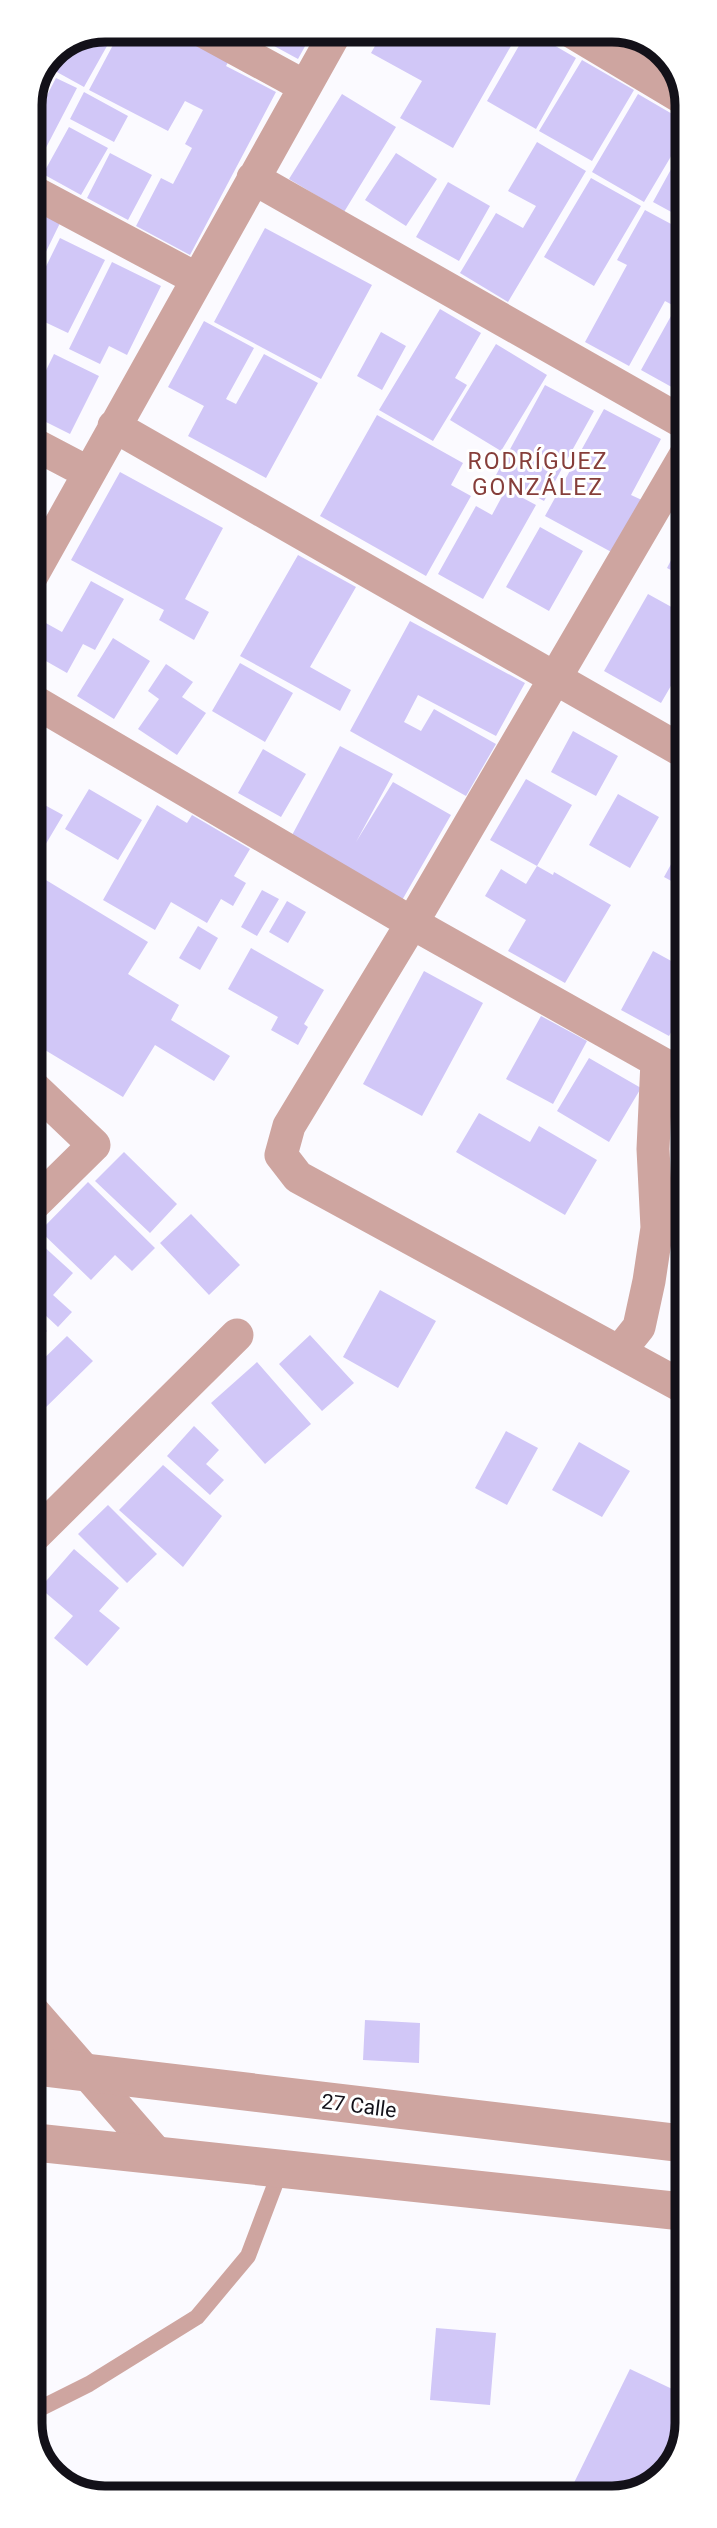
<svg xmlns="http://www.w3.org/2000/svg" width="717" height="2528" font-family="Roboto,sans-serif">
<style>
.building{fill:#d1c7f7}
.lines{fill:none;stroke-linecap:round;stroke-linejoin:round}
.service{stroke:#cea5a0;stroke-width:16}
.minor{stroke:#cea5a0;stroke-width:33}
.tertiary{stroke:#cea5a0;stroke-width:38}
.labels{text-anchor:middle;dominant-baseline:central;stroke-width:6;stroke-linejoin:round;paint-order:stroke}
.street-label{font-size:21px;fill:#131119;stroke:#fff}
.neighbourhood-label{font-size:23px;letter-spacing:2px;fill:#863e3a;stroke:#fff}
.rim{fill:none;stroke:#131119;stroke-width:9}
</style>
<rect width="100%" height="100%" fill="#fbfaff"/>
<path class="building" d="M105,30H116L84,87L46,66L52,52Z
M121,30H175L230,59L226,66L276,92L190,255L136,226L161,178L173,184L192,148L185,144L203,110L185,101L168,131L89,90Z
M245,30H314L298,59Z
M384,30H520L453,148L400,118L422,81L371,53Z
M528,30L576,58L536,129L487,101Z
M582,60L634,90L592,161L539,131Z
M56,78L77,88L37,165L30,162V115L35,118Z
M84,92L128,116L114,142L70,119Z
M342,94L396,127L344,212L289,179Z
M638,94L686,122V131L644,202L592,172Z
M69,127L108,148L81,195L43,174Z
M537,142L586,171L508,302L460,273L496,213L523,228L536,206L508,191Z
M686,142V220L653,202Z
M110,153L152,175L128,220L87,198Z
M396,153L437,179L406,226L365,200Z
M591,178L641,206L594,286L544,257Z
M448,182L490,206L459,261L416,237Z
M30,208L60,223L41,262L30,257Z
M645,210L686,232V395L641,370L676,307L665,301L629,366L585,342L627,265L617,260Z
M265,228L372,285L321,379L214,322Z
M60,238L105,260L68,333L30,315V299Z
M112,262L161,286L127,355L109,346L100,364L69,349Z
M440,309L481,333L455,378L467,385L433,441L379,410Z
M204,321L254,348L226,399L236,404L264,354L318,383L266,478L188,436L204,406L168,387Z
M381,332L406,346L382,390L357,376Z
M496,344L547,375L501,451L450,420Z
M54,354L99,376L70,434L30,414V403Z
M545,385L594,411L544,501L496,475Z
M604,409L661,439L631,495L644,501L615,554L545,516Z
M377,415L463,463L451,485L471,496L426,576L320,516Z
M30,472L38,475L30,490Z
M120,472L223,528L185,599L209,612L194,640L159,620L164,610L71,560Z
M506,489L536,505L483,599L438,574L476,506L492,515Z
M686,503V525L676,519Z
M540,527L583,551L549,611L506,587Z
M683,537L686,538V578L667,568Z
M298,555L356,587L310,667L351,690L340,711L240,656Z
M91,581L124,599L95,650L83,644L67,673L30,652V647L44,622L62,632Z
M648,594L686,615V660L661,703L604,671Z
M410,621L525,683L496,736L418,695L404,722L421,731L434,709L496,744L466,796L350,731Z
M113,638L150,661L114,719L77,696Z
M240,663L293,693L265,742L212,711Z
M166,664L193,682L182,697L206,713L177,755L138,729L159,699L148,691Z
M573,731L618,756L596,796L551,772Z
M340,746L393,774L356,842L393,782L451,815L401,902L291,837Z
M263,749L306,774L281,817L238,793Z
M526,779L572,805L537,866L490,840Z
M89,789L142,820L118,860L65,829Z
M618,794L659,817L630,868L589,845Z
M30,797L63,815L34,864L30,862Z
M157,805L187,823L192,815L250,849L234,876L246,883L233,906L221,899L207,923L171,902L155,930L103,900Z
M686,837V889L664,877Z
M537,866L553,875L554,872L611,905L565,983L508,951L526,920L485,896L501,869L526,884Z
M41,877L148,942L128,974L179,1005L171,1020L230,1056L214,1081L155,1045L123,1097L30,1041V1024L36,1014L30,1010V894Z
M262,890L279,899L257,936L241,927Z
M287,901L306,912L288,943L269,932Z
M198,926L218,938L200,970L179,958Z
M251,948L324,990L304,1024L308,1027L298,1045L271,1030L278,1017L228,989Z
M653,951L686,969V1005L669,1036L621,1010Z
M424,971L483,1003L422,1116L363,1084Z
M541,1016L587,1041L553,1104L506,1079Z
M686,1028V1044L679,1040Z
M589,1058L641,1088L609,1142L557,1111Z
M479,1113L530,1142L539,1126L597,1160L565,1215L456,1152Z
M124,1152L177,1204L150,1233L95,1181Z
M88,1182L155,1248L132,1271L115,1255L91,1280L40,1231Z
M191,1214L240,1265L209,1295L160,1243Z
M30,1234L73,1273L53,1295L72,1312L58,1327L31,1302Z
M380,1290L436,1321L398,1388L343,1357Z
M31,1315L47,1331L31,1347Z
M310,1335L354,1383L322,1411L279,1364Z
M67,1336L93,1361L38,1415L31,1408V1371Z
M257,1362L311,1424L265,1464L211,1403Z
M194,1426L219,1450L206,1464L224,1480L210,1495L167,1456Z
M506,1431L538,1448L507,1505L475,1488Z
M579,1442L630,1471L602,1517L552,1490Z
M163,1465L222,1516L183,1567L119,1510Z
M108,1505L157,1554L127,1583L78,1534Z
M74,1549L119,1588L99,1611L120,1628L87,1666L54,1638L73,1616L40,1588Z
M365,2020L420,2023L419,2063L363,2060Z
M436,2328L496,2333L490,2405L430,2400Z
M630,2369L687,2396V2423L669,2472L627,2497H567Z"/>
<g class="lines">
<path class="service" d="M31,2413L89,2384L197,2317L248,2256L281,2169"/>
<path class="minor" d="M201,30L304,86
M569,30L686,100
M253,178L686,424
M30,190L197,279
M114,426L686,753
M30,442L89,473
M686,454L412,923L289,1126L281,1155L298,1177L687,1389
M30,579L337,30
M30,699L412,923L686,1077
M30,1084L94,1145L30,1208
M619,1352L639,1327L649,1281L657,1228L653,1149L657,1061
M31,1539L237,1335
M31,2009L159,2156"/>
<path class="tertiary" d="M31,2066L687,2144
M31,2142L687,2212"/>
</g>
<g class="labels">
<g class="street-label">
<text transform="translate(359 2106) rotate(7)">27 Calle</text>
</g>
<g class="neighbourhood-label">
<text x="538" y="461">RODRÍGUEZ<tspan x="538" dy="26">GONZÁLEZ</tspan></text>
</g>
</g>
<path d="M0 0H717V2528H0ZM105 42H612A63 63 0 0 1 675 105V2423A63 63 0 0 1 612 2486H105A63 63 0 0 1 42 2423V105A63 63 0 0 1 105 42Z" fill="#fff" fill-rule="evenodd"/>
<path class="rim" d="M105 42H612A63 63 0 0 1 675 105V2423A63 63 0 0 1 612 2486H105A63 63 0 0 1 42 2423V105A63 63 0 0 1 105 42Z"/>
</svg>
